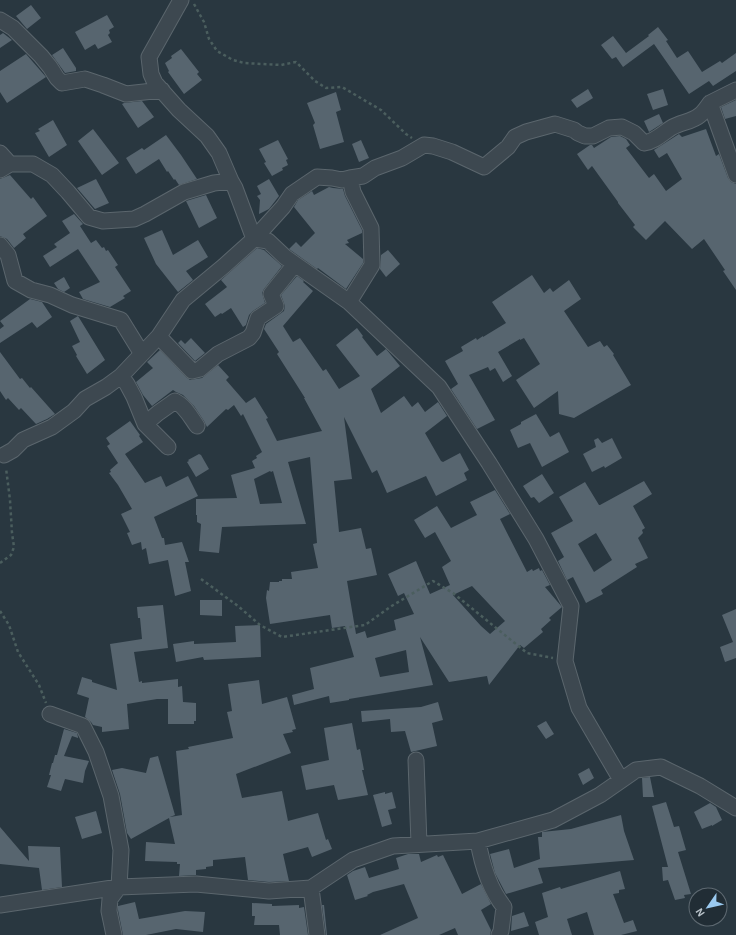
<svg xmlns="http://www.w3.org/2000/svg" width="736" height="935" font-family="'Alegreya Sans',sans-serif">
<style>
.building{fill:#57656f;fill-rule:evenodd}
.lines{fill:none;stroke-linecap:round;stroke-linejoin:round}
.minor-casing{stroke:#5b666d;stroke-width:17}
.path{stroke:#4b5e5e;stroke-width:2.5;stroke-dasharray:3 3;stroke-linecap:butt}
.minor{stroke:#3d4850;stroke-width:15}
</style>
<rect width="100%" height="100%" fill="#293740"/>
<path class="building" d="M31,5L41,18L27,29L16,16Z
M107,15L114,27L109,30L110,33L108,35L112,42L98,49L95,44L85,50L75,32Z
M658,27L668,40L666,41L677,58L688,51L702,72L720,61L722,63L736,53V71L713,86L709,81L689,94L654,44L623,67L616,57L612,59L601,45L613,36L626,53L649,36L648,35Z
M3,33L12,40L0,48V35Z
M63,48L76,68V71L65,73L52,55Z
M181,49L199,72L197,74L202,80L184,94L168,72L169,71L165,63L172,58L171,56Z
M26,54L46,77L7,103L0,92V71Z
M588,89L593,98L577,108L571,100Z
M663,89L668,105L653,110L647,94Z
M336,92L341,110L336,112L344,142L320,149L313,125L315,123L307,103Z
M736,100V116L725,119L721,107Z
M142,101L154,117L138,128L122,104L124,103Z
M659,114L663,123L649,132L644,121Z
M53,120L67,145L49,157L35,133L40,131L38,129Z
M93,129L119,163L102,175L78,141Z
M706,129L716,156L719,154L728,178L731,182L736,184V290L723,271L725,270L704,239L692,249L665,221L646,240L633,227L635,225L618,203V202L592,166L588,170L577,154L590,145H592L594,148L611,137L620,136L626,139L630,145L626,148L649,178L654,174L666,191L682,179L667,153L659,158L654,150L679,134L682,137Z
M166,135L181,155L197,179L179,185L175,179L174,180L168,171L167,172L159,159L136,174L126,158L142,148L144,150Z
M278,140L288,159L286,160L288,165L282,168L283,170L272,176L264,163L266,162L259,149Z
M361,140L369,158L359,162L352,144Z
M10,175L31,199L33,197L47,216L23,234L26,238L14,248L7,239L0,236V179Z
M96,179L109,203L95,209L77,188Z
M269,179L279,196L269,209L259,214L260,200L257,196L261,194L257,186Z
M329,187L333,188L343,189L345,196L362,230V233L347,240L349,243L345,244L363,259V263L346,289L318,268L317,269L289,249L296,242L301,247L315,233L294,207L298,200L312,191L314,195Z
M206,195L217,218L199,228L186,201Z
M74,214L83,224L80,226L91,243L96,240L102,248L104,247L106,251L108,250L118,265L115,267L131,291L123,296L125,298L110,307L83,299L79,292L100,282L78,249L50,267L43,256L57,247L54,244L70,233L62,221Z
M162,230L173,255L198,240L208,257L186,271L193,280L178,292L156,264L144,238Z
M257,248L264,250L282,266L264,289L262,293L265,303L253,311L249,315L246,325L243,327L231,308L222,314L221,313L215,317L205,304L227,287L221,280Z
M388,250L400,264L386,277L380,269L381,255Z
M532,275L544,293L550,288L553,292L569,280L581,299L564,311L588,347L600,341L604,347L607,345L614,354L613,355L631,385L574,418L559,414L558,391L534,408L516,380L540,364L524,338L520,340V339L498,352L512,376L503,382L495,368L490,371L488,367L469,375L495,420L477,429L451,389L458,384L445,361L463,351L461,347L476,338L477,340L483,336V337L506,323L492,302Z
M297,276L304,281L303,282L313,291L283,326L293,342L300,338L323,371L326,369L339,389L360,376L336,345L357,328L363,336L362,337L377,356L386,349L400,366L371,389L381,413L404,396L412,407L418,402L425,412L438,402L447,416L425,433L441,461L443,462L460,453L469,470L464,473L467,480L436,496L426,476L387,493L377,470L372,473L344,417L352,479L334,481L339,532L361,528L366,549L371,548L377,575L347,581L356,634L365,631L367,638L396,630L394,620L414,614L404,593L398,596L388,574L416,561L430,594L450,585L442,567L451,561L435,532L425,538L414,520L437,506L451,528L477,515L470,502L495,490L510,514L500,519L527,572L532,569L533,571L539,568L540,571L542,570L550,585L545,587L562,607L549,618L551,620L541,629L543,632L524,648L520,645L489,685L487,676L449,682L420,637L433,685L349,699V700L330,703L329,696L294,705L292,695L314,689L310,668L354,657L345,626L332,628L330,615L270,624L266,598L267,590L269,591L270,582H279V581H282V579H292L291,572L318,568L313,544L317,543L310,457L288,462L306,524L222,527L219,553L199,551L201,524L197,522V515H196V499L237,498L231,475L255,468L252,461L257,458L256,456L262,452L243,414L241,416L234,405L228,410L226,409L207,427L204,421L194,406L183,395L176,392L173,390L152,406L143,395L136,382L153,368L147,362L160,350L186,377L190,380L202,378L218,365L229,377L226,380L246,403L255,397L268,418L266,419L277,441L322,431L304,398H305L277,354L279,352L264,329L266,324L284,311L285,306L281,295ZM270,471L271,472L273,471L282,503L260,504L254,479ZM472,586L505,621L490,634L481,626L453,595ZM406,650L409,672L380,677L375,658Z
M64,277L70,288L64,292L58,289L54,283Z
M30,299L42,302L52,317L37,328L32,322L0,343V329L4,326L0,321Z
M78,316L105,360L87,374L76,356L77,355L72,346L80,342L70,321Z
M191,338L205,353L195,361L178,343L181,340L185,344Z
M0,352L20,379L22,378L30,388L31,387L55,414L47,419L36,424L21,408L19,410L8,398L6,400L0,391Z
M536,414L550,437L559,432L569,452L542,467L530,443L518,448L510,430L521,424V422Z
M130,421L140,435L139,436L143,442L125,454L145,483L161,476L166,487L188,476L198,496L154,517L162,538H164L165,545L182,542L189,562H185L191,591L175,596L168,560L149,564L146,548L142,550L141,542L132,545L127,533L130,532L121,514L132,509L118,485L109,473L111,472L110,470L118,463L107,446L110,444L106,438Z
M598,438L602,443L612,438L622,458L605,468L604,466L592,472L583,454L596,447L594,440Z
M199,454L201,455L209,469L196,477L187,462L189,461L188,460Z
M542,474L554,493L539,503L534,497L531,498L523,486Z
M644,481L652,494L633,506L645,528L642,530L643,533L638,538L648,558L635,564L637,567L601,590L603,594L586,603L573,577L567,580L558,561L564,557L551,533L573,521L559,497L585,482L599,505H600ZM596,533L612,560L594,572L578,544Z
M200,600H222V616L200,615Z
M163,605L168,648L134,652L139,682L142,681V683L178,679V687L182,686L183,702L196,703V721H194V724H168V699H157L127,704L129,729L102,732V727L93,725L91,722L85,717L89,698L77,694L82,677L92,680V682L117,690L110,644L142,639L140,618H138L137,607Z
M736,609V658L725,662L720,647L733,642L722,615Z
M260,625L261,657L204,660L203,657L176,662L173,644L194,641V644L236,642L235,626Z
M259,680L262,704L287,697L296,729L292,730L293,732L283,734L291,753L236,774L242,798L282,791L288,821L318,813L326,840L328,839L332,849L312,857L308,847L283,854L289,881L269,882L248,880L245,857L213,860V866L206,867V869L196,870V875L179,876L180,864H177V862L145,861L146,842L175,844L169,818L131,839L127,833L120,794L112,770L122,768L146,773L150,758L158,756L175,815L170,817L182,815L176,751L189,749L188,747L233,738L227,712L232,711L228,684Z
M438,702L443,720L432,723L437,746L411,752L405,731L391,732L390,719L362,722L361,711L421,707Z
M546,721L554,734L546,739L537,726Z
M352,723L357,750L360,749L364,770H362L368,795L338,800L334,785L306,790L301,766L329,760L324,728Z
M64,729L77,733L78,737V738L72,736L64,756L89,761L85,771L83,783L65,779L61,791L47,787L51,775H49L52,763H53L55,755H57Z
M589,768L594,778L583,785L578,774Z
M650,777L654,797H643L642,778Z
M385,792V794L392,792L396,808L388,810L392,824L382,827L373,795Z
M666,802L674,827L679,826L686,850L678,852L691,894L684,895L685,898L675,900L668,880L663,881L662,867H668L652,806Z
M710,803L716,807L722,820L712,826V825L702,829L694,812Z
M96,811L102,833L82,839L75,817Z
M621,815L624,831L634,860L538,868L543,883L506,894L495,873L490,854L509,849L514,868L540,859L538,837H542V832L571,829Z
M0,827L29,861L28,846L60,847L62,887L42,890L39,868L0,864Z
M408,854H419L421,862L437,855L438,857L443,855L462,894L481,884L491,904L481,910L491,930L490,935H458L455,928L439,935H380L418,918L404,884L373,892L367,895L368,896L355,900L347,875L353,871L365,867L369,878L399,869L396,858Z
M620,871L625,889L619,890V893L613,894L624,923L633,920L637,931L621,935H594L587,912L567,919L572,935H539L535,922L548,917L542,893L560,887L561,889Z
M135,902L139,919L185,911L205,912L203,932L176,929L146,935H123L118,910V906Z
M252,903L272,904V906L299,905V908L304,907L308,935H280L279,925H254L255,916H252Z
M322,905H324L327,935H326Z
M524,912L529,926L511,931L512,916Z"/>
<g class="lines">
<defs>
<path id="minor" d="M181,0L149,57L151,74L155,83L179,110L207,136L219,153L231,181L235,188L254,239L268,241L285,257L349,302L439,387L489,463L536,539L571,606L565,661L579,708L621,780
M0,20L13,28L41,56L50,67L57,78L62,83L85,79L103,85L126,94L162,90
M736,90L710,103L736,175
M0,153L10,164
M0,170L10,164H33L52,175L68,192L89,217L103,221L134,219L145,214L184,192L214,183L231,181
M350,178L363,176L375,168L402,158L424,145L433,146L452,152L484,167L508,147L515,137L526,132L555,124L574,130L578,133L585,136H593L609,128L622,127L634,133L644,143C654,142 663,133 671,128C681,122 692,122 700,115C704,112 707,107 710,103
M0,245L8,255L15,281L31,290L50,295L72,305L121,320L142,354
M159,336L164,342L192,371L200,369L218,354L249,338L253,333L258,318L276,306L271,294L295,264
M121,376L127,384L134,397L145,424L168,447
M145,424L158,413L175,401C185,406 190,416 197,426
M4,455L13,450L23,440L52,427L74,411L85,399L106,387L121,376L159,336L183,300L224,266L254,239L283,207L292,194L317,177L332,178L342,180L350,178L353,192L371,228L372,265L349,302
M50,714L83,726L96,752L111,796L121,850L119,887L110,899L109,911L114,935
M416,760L419,844
M478,841C482,865 489,888 504,907L501,931L499,935
M311,888L317,935
M0,905L119,887L196,884L269,891L311,888L353,860L393,846L478,841L553,820L600,795L636,770L661,767L700,786L736,808"/>
</defs>
<use href="#minor" class="minor-casing"/>
<path class="path" d="M194,4L204,22L209,39L217,51L233,60L244,63L281,65L296,62L315,81L326,88L342,87L381,110L406,134L412,138
M0,563L11,555L14,547L12,533L10,500L6,468
M201,579L238,606L260,625L282,637L365,625L390,607L433,581L453,593L527,653L553,658
M0,611L9,625L18,652L39,685L46,703"/>
<use href="#minor" class="minor"/>
</g>
<g transform="translate(708 907) rotate(236)"><circle r="19" fill="#212d35" stroke="#5e6971"/>
<path d="M0-3L7 15L0 10L-7 15Z" fill="#9ac9ef"/>
<text y="-6" font-size="11" font-weight="bold" text-anchor="middle" fill="#bac3ca">N</text>
</g>
</svg>
